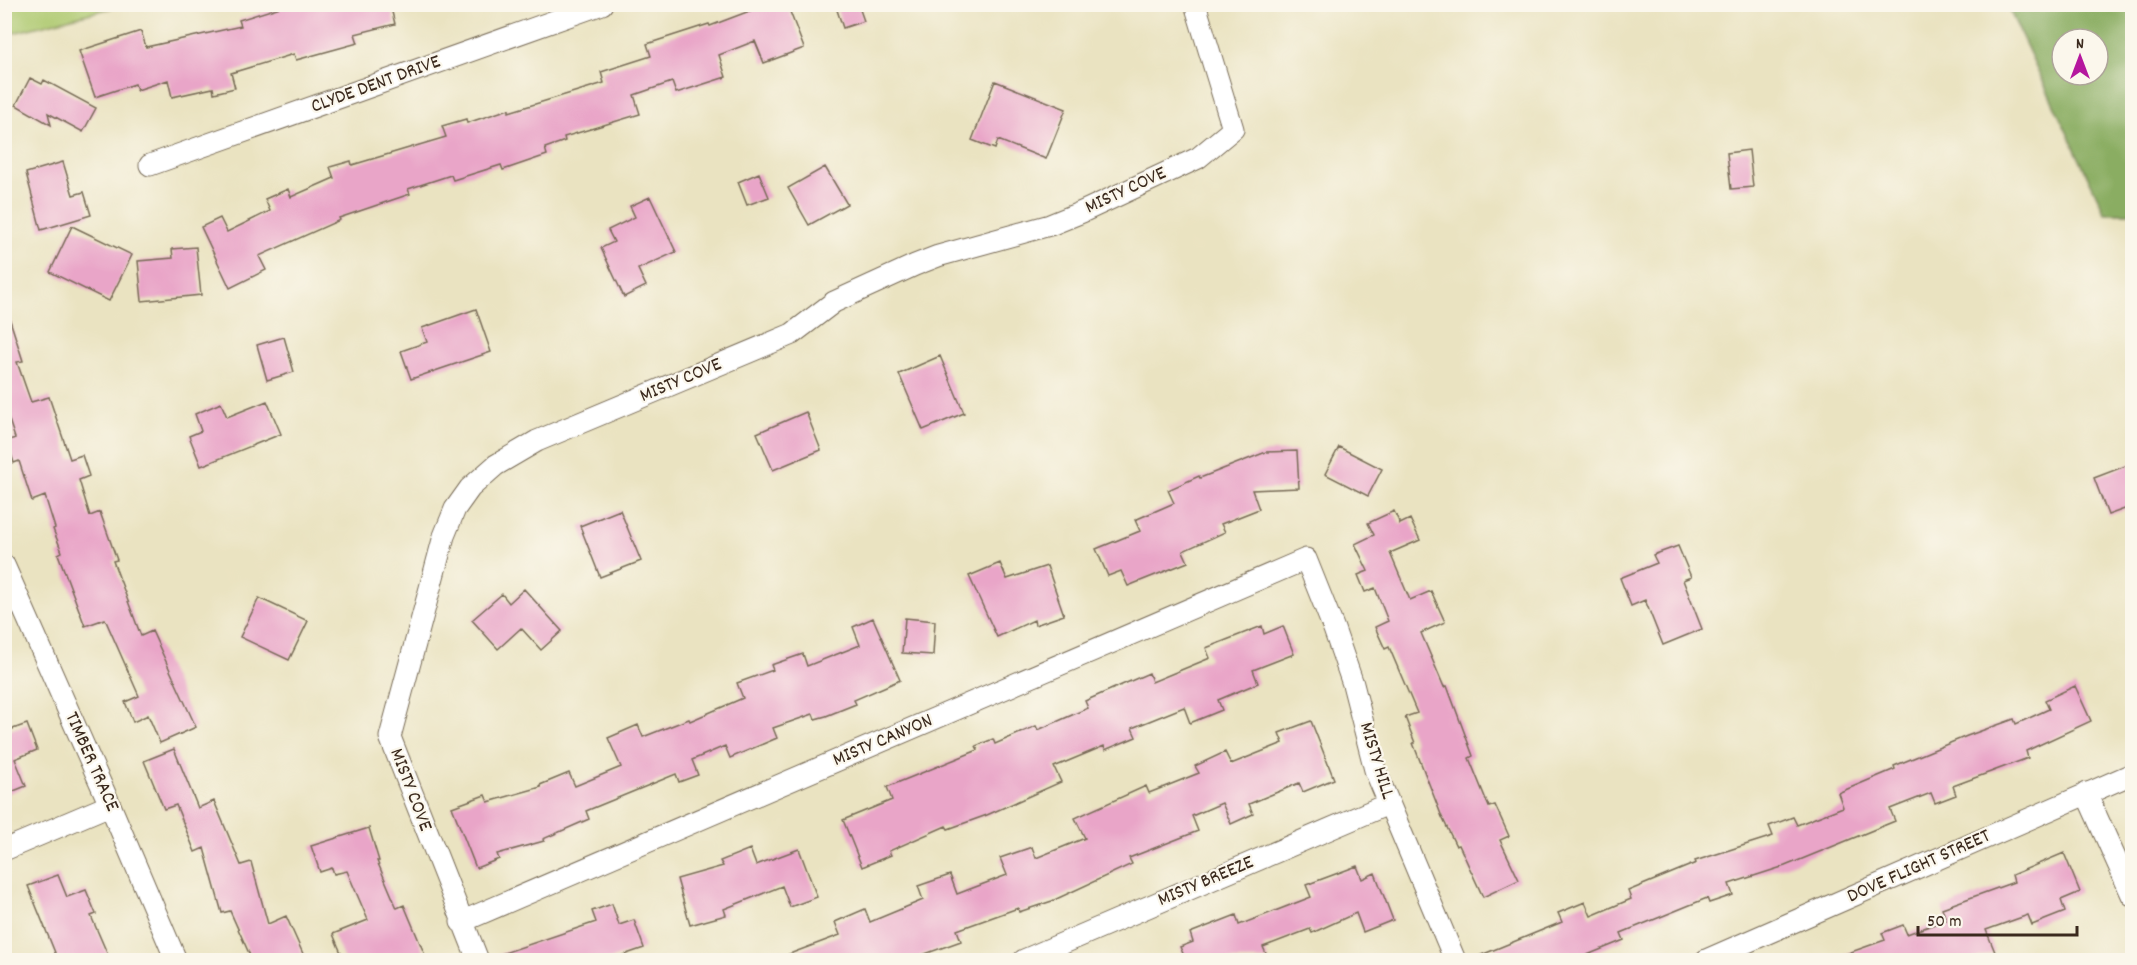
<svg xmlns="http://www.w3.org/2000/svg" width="2137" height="965" font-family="Dekko,sans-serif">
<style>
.green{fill:#aec970;stroke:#747a47;stroke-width:1.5}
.forest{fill:#8aad62;stroke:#626c40;stroke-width:1.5;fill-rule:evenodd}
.building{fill:#e9a5c8}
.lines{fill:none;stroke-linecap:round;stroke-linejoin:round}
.minor-casing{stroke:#786b57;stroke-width:23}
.minor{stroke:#fff;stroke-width:21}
.labels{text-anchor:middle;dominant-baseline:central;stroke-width:4.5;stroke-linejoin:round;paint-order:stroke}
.street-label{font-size:20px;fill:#3b2a1e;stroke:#fbf7ec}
</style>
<rect width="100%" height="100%" fill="#fbf7ec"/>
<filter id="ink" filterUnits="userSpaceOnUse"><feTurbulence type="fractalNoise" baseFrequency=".0167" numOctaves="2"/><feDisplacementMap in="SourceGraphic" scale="12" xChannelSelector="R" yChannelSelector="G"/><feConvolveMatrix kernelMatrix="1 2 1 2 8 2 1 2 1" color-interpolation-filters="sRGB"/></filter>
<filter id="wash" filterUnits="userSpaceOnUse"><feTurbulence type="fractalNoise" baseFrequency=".008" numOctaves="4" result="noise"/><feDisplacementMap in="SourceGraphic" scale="24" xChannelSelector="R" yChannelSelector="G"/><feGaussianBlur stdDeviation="1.35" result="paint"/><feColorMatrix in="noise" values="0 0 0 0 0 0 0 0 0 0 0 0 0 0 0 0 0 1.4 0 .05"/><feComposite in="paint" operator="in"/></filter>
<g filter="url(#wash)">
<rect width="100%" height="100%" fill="#eae3c1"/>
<path class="green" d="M5,4H123V5L5,35Z"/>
<path class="forest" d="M2007,5H2132V213H2105ZM2062,39H2098V75H2062Z"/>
<g id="blocks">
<path class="building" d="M290,4H390L395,24L355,34L358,43L296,60L294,54L231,73L235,88L214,93L213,88L172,97L168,80L137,90L135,84L95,97L79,51L141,31L146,47L241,26L239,20Z
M768,4H787L804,48L764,63L755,41L719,55L726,77L676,93L672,82L634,95L640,114L564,137L565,141L545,148L547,155L503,170L501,165L453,180L451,175L408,189L410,194L339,218L340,220L259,256L266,270L230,288L201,227L220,218L227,232L270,211L265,199L288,189L291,197L334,178L330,167L351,161L352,165L446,137L442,126L466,119L467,123L509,109V112L604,83L601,72L651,56L647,44L709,24L710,26Z
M835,4H858L864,21L843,28Z
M30,78L42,84L44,80L96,108L83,132L48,113L51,125L16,105Z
M995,81L1066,109L1046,159L998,140L995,149L972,140Z
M1749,150L1753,187L1731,189L1727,153Z
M63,162L73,195L84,192L91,215L41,230L26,173Z
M825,167L847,204L809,225L788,188Z
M759,173L769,197L747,205L738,182Z
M650,197L676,252L638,269L646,286L624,297L601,248L614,242L608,230L635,217L630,206Z
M72,226L132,255L109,301L50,272Z
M196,247L201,295L142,301L138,261L173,258L172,249Z
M476,309L491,352L411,379L401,351L427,342L422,328Z
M8,314L23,361L17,362L31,402L49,397L70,459L82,455L89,476L79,480L90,516L100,512L117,560L113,561L141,636L152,631L196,727L160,743L148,715L133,722L125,702L139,696L105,619L85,626L58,554L62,552L53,529L55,528L45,496L32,501L19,461L14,463L7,441L15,438L4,405V315Z
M284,337L294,372L267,380L257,345Z
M940,356L964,413L923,430L899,374Z
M267,401L281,434L201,466L189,436L201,431L195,414L221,403L227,417Z
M806,412L821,450L773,470L757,433Z
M1339,447L1382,469L1368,496L1325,474Z
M1297,451L1299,488L1252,490L1259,509L1221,524L1225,532L1183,551L1188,562L1128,586L1121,571L1108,576L1096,549L1140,531L1135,520L1174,503L1168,490L1199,476L1200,478L1266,452Z
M2133,463V506L2108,515L2094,478Z
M620,510L641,561L600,577L580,526Z
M1394,511L1400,524L1410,519L1420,540L1390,553L1410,600L1431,591L1445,622L1421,633L1444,687L1447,686L1473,756L1469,758L1489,807L1495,805L1509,836L1500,840L1519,880L1483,897L1459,845L1456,846L1442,817L1413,743H1415L1405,717L1417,713L1389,647L1385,649L1375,627L1388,621L1375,588L1365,592L1358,575L1368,571L1355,544L1374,535L1368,523Z
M1678,546L1691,577L1683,580L1702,629L1663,645L1645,600L1631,606L1620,578L1657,563L1653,555Z
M1000,563L1007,579L1047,566L1064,615L1035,625L1034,620L997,637L969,576Z
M524,589L562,631L541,650L521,628L498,649L472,620L502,594L509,603Z
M259,598L308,621L289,660L240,637Z
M873,618L900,680L854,700L856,704L826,716L815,719L813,714L773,728L777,738L730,758L725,746L692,760L698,775L679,782L676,774L586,811L589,819L543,839L544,841L497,854L499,859L476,868L452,807L485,795L488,802L541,787L540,785L569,773L575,786L621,767L608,738L638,725L643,737L689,719L690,721L743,698L737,683L773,670L771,665L803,654L807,666L860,645L853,627Z
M905,618L935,621L933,655L902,653Z
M1262,626L1264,634L1283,626L1294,654L1253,670L1258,683L1218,700L1222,710L1190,723L1184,707L1132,728L1136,737L1105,750L1104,746L1054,767L1061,782L987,815L948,829L946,826L889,851L891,855L862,867L843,820L892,800L887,787L978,750L976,746L993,739L995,744L1036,726L1038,730L1088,708L1085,701L1149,673L1152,682L1210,658L1206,648Z
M2075,686L2091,721L2026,751L2028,758L1953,786L1956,795L1935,803L1931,793L1890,809L1895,821L1785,866L1729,884L1733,895L1709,903L1707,898L1621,933L1624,940L1575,960H1469L1562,922L1558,913L1585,902L1591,916L1631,899L1628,891L1696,863L1695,861L1773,836L1769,826L1793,817L1797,825L1843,807L1838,793L1895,769L1894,766L1967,736L2014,719L2016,724L2049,709L2045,700Z
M1311,721L1334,779L1303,792L1299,783L1249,804L1253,814L1231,824L1222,803L1192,816L1198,831L1129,858L1132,864L1052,901L1019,912L1018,908L957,930L961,941L919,956L922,960H776V959L840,935L835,922L865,909L870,922L923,900L918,886L950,875L957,894L1007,875L1000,858L1032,847L1036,858L1085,838L1075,818L1146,786L1149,793L1199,773L1195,766L1225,752L1231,764L1283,743L1279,733Z
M27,724L37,750L15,759L26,786L4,795V732Z
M174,749L198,808L214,801L241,865L251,862L268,924L286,916L304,956L294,960H252L230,911L222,913L204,848L195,852L176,805L164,809L144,761Z
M369,828L379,861H377L397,908L404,905L427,960H344L333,934L368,920L347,871L334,874L332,868L320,872L311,846Z
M750,849L756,865L799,849L817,897L790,907L782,886L724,909L726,915L690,925L677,879L723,866L720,861Z
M2064,853L2080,892L2061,900L2065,912L2032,925L2028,915L1986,930L1995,952L1971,960H1834V958L1885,940L1882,933L1903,925L1907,934L1946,920L1942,908L2014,882L2012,875Z
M1357,866L1362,879L1375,873L1393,920L1363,932L1356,913L1312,933L1310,929L1263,947L1269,960H1186L1180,947L1193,942L1190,933L1236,915L1239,925L1311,897L1306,885Z
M58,875L67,897L86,890L96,914L91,916L110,960H58L28,886Z
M612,904L619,925L634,920L644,948L609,960H492V957L596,922L592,911Z"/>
</g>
</g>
<g filter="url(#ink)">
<use href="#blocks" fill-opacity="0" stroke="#786b57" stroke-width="1.5"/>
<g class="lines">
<defs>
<path id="minor" d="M150,165L602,4
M4,565L110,805L176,960
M2086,793L2132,895
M4,850L110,805
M461,922L1306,559L1334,629L1353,684L1375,770L1455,960
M478,960L390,737L444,536L455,509L470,488L496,465L537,441L792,334L834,302L915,265L938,256L1050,225L1082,212L1198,158L1233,129L1195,4
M1024,960L1388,804
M1706,960L2132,774"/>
</defs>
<use href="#minor" class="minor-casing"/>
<use href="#minor" class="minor"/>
</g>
</g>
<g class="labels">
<g class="street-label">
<text transform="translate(376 85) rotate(-20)">CLYDE DENT DRIVE</text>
<text transform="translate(1126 191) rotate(-25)">MISTY COVE</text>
<text transform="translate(681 381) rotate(-23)">MISTY COVE</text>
<text transform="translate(883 741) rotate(-23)">MISTY CANYON</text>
<text transform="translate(1376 761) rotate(73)">MISTY HILL</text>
<text transform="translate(91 762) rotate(66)">TIMBER TRACE</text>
<text transform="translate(410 790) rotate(69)">MISTY COVE</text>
<text transform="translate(1919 867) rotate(-24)">DOVE FLIGHT STREET</text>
<text transform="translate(1206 882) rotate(-23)">MISTY BREEZE</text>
</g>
</g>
<rect width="2137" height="965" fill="none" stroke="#fbf7ec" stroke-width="24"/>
<g transform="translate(2080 57)"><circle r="28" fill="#fbf7ec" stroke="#aea59a" stroke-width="1.5"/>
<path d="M0-4.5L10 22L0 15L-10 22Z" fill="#b5179e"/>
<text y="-9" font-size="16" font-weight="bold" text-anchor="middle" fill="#3b2a1e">N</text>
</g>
<path d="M1918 926v9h159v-9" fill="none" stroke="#3b2a1e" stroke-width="3"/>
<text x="1927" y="926" font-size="18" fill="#3b2a1e" stroke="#fbf7ec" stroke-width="4.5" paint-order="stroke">50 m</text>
</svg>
